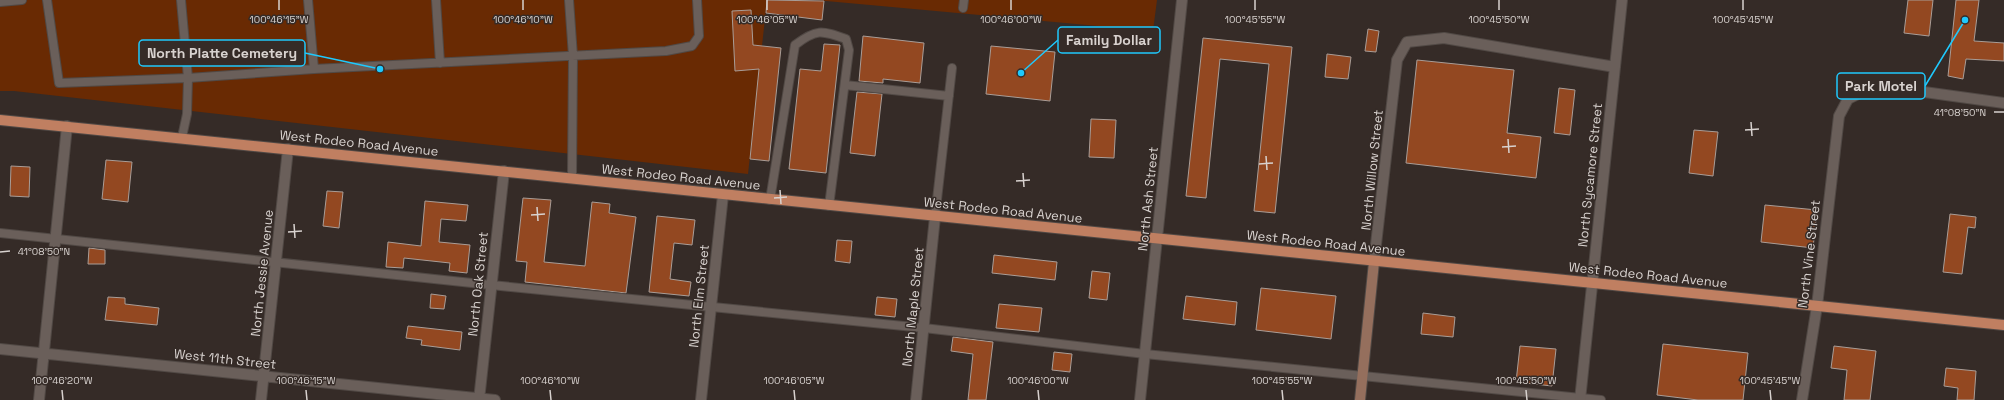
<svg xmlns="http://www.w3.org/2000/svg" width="2004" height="400" font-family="'Space Grotesk',sans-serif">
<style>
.green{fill:#692a03}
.building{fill:#934821;stroke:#a99d97}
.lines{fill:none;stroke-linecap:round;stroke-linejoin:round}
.lane-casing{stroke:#514945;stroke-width:10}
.street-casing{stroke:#514945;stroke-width:12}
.secondary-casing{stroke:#514945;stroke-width:12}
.primary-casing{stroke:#514945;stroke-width:12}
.lane{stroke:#6a5f5a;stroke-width:8}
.street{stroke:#6a5f5a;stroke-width:10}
.secondary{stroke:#956f5d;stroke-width:10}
.primary{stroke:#c07f61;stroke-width:10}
.ticks{fill:none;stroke:#d8d2cf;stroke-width:1.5}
.labels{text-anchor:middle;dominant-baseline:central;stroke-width:3;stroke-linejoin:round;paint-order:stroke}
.street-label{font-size:13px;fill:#d8d2cf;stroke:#352b27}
.ticks-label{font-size:10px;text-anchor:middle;fill:#d8d2cf;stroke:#352b27;stroke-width:3;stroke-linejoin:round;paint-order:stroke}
.leader{fill:none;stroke:#1fc9fd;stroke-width:1.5}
.callout-dot{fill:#1fc9fd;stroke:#352b27;stroke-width:1.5}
.callout{fill:#352b27;stroke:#1fc9fd;stroke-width:1.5}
.callout-label{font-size:14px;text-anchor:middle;font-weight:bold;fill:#d8d2cf}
</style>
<rect width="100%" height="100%" fill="#352b27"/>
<path class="green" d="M0,0H767L748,174L14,91H0Z
M815,0H1157L1153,31Z"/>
<path class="building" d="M767,0L824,1L822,20L766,13Z
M1908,0H1933L1929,36L1904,33Z
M1956,0H1979L1974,41L2004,43V61L1966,59L1963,79L1948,76Z
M751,10L753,45L781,48L769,161L750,159L759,69L735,71L732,11Z
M1368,29L1379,31L1376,52L1365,51Z
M863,36L924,43L920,83L883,79V83L859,81Z
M1203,38L1292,47L1275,213L1254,211L1269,64L1220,59L1206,198L1186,196Z
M824,44L840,45L826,173L789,169L800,69L821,71Z
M991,46L1055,52L1050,101L986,94Z
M1327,54L1351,57L1348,79L1325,77Z
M1417,60L1514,70L1507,133L1541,137L1536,178L1406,163Z
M1559,88L1575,90L1570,135L1554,133Z
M857,92L882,94L875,156L850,153Z
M1091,119L1116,120L1114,158L1089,157Z
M1694,130L1718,132L1713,176L1689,173Z
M106,160L132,162L128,202L102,199Z
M11,166L30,167L29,197L10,196Z
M327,191L343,192L339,228L323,226Z
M523,198L551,200L544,262L585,266L592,202L610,204L609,213L636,217L626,293L525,282L527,262L516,261Z
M425,201L468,205L466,221L441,219L439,242L470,245L467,273L449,271L450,263L404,258L403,268L386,267L388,242L421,246Z
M1765,205L1817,210L1813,248L1761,242Z
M1950,214L1976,217L1975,228L1968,227L1962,274L1943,272Z
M657,216L695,220L692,245L674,243L670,279L691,282L689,296L649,292Z
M837,240L852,241L850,263L835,261Z
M89,248L105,250V264H88Z
M994,255L1057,262L1055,280L992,273Z
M1092,271L1110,273L1107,300L1089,298Z
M1261,288L1336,296L1331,339L1256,330Z
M431,294L446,296L444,309L430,308Z
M1186,296L1237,302L1235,325L1183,319Z
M108,297L125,298V304L159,308L157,325L105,320Z
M877,297L897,299L895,317L875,315Z
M999,304L1042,308L1039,332L996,328Z
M1423,313L1455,317L1453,337L1421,334Z
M408,326L462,332L460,350L421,345L422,340L406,338Z
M953,337L993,342L986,400H968L973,354L951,351Z
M1663,344L1748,353L1743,400H1698L1657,395Z
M1520,346L1556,349L1552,386L1516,382Z
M1834,346L1876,351L1870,400H1844L1847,370L1831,368Z
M1054,352L1072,354L1070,372L1052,370Z
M1946,368L1976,371L1974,400H1957L1958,388L1944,386Z"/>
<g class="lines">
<defs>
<path id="lane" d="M47,0L59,83L188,78L314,69L666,51L692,46L699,36L697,0
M181,0L188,78L187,114L182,137
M308,0L314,69
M436,0L440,63
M569,0L573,56L572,179
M0,2L22,0
M963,8L964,0
M845,85L949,96
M770,200L795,45C816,29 821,30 846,39L849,50L829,206
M935,217L952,68
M0,233L491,285L924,328L1145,354L1601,400"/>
<path id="street" d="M1374,262L1397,60L1407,42L1444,38L1615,67
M0,349L495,400
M39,400L67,126
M261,400L288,149
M479,400L504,171
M701,400L723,195
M916,400L935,217
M1140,400L1182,0
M1580,400L1622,0
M1802,400L1817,306L1839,116L1848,99L1868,89L1888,87L2004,103"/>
<path id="secondary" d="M1360,400L1374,262"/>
<path id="primary" d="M0,120L2004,325"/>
</defs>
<use href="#lane" class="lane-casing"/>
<use href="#street" class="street-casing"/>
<use href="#secondary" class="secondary-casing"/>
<use href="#primary" class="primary-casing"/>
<use href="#lane" class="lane"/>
<use href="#street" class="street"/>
<use href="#secondary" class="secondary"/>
<use href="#primary" class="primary"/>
</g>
<path class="ticks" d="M279,0V10M523,0V10M767,0V10M1011,0V10M1255,0V10M1499,0V10M1743,0V10M1994,112H2004M1751,122L1752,136M1745,130L1759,129M1508,139L1509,153M1502,147L1516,146M1266,156L1267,170M1259,164L1273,163M1023,173L1024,187M1016,181L1030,180M780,190L781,204M774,198L787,197M537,207L538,221M531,215L545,214M294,224L295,238M288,232L302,231M0,252L10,251M62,390L63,400M306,390L307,400M550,390L551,400M794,390L795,400M1038,390L1039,400M1282,390L1283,400M1526,390L1527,400M1770,390L1771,400"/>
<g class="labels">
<g class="street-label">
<text transform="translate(359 143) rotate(6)">West Rodeo Road Avenue</text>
<text transform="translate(1372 170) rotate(-84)">North Willow Street</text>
<text transform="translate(1590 175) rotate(-84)">North Sycamore Street</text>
<text transform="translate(681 177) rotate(6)">West Rodeo Road Avenue</text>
<text transform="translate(1148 199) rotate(-84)">North Ash Street</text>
<text transform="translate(1003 210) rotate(6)">West Rodeo Road Avenue</text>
<text transform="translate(1326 243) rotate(6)">West Rodeo Road Avenue</text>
<text transform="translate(1809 254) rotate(-83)">North Vine Street</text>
<text transform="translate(262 273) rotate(-84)">North Jessie Avenue</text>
<text transform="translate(1648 275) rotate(6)">West Rodeo Road Avenue</text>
<text transform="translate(478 284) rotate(-84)">North Oak Street</text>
<text transform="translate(699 296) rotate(-84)">North Elm Street</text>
<text transform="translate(913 307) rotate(-84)">North Maple Street</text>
<text transform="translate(225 359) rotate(6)">West 11th Street</text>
</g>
</g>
<g class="ticks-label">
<text x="279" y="23">100°46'15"W</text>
<text x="523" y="23">100°46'10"W</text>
<text x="767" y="23">100°46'05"W</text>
<text x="1011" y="23">100°46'00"W</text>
<text x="1255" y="23">100°45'55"W</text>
<text x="1499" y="23">100°45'50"W</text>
<text x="1743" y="23">100°45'45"W</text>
<text x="1960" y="116">41°08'50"N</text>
<text x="44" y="255">41°08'50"N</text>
<text x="62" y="384">100°46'20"W</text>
<text x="306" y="384">100°46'15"W</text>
<text x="550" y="384">100°46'10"W</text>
<text x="794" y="384">100°46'05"W</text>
<text x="1038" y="384">100°46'00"W</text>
<text x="1282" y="384">100°45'55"W</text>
<text x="1526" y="384">100°45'50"W</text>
<text x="1770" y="384">100°45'45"W</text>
</g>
<path class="leader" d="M1021 73L1058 40M380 69L305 53M1965 20L1925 86"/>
<g class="callout-dot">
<circle cx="1021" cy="73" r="4"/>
<circle cx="380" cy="69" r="4"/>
<circle cx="1965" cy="20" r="4"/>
</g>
<g class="callout">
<rect x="1058" y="27" width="102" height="26" rx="4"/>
<rect x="139" y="40" width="166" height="26" rx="4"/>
<rect x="1837" y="73" width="88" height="26" rx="4"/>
</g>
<g class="callout-label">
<text x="1109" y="45">Family Dollar</text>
<text x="222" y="58">North Platte Cemetery</text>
<text x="1881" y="91">Park Motel</text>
</g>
</svg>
